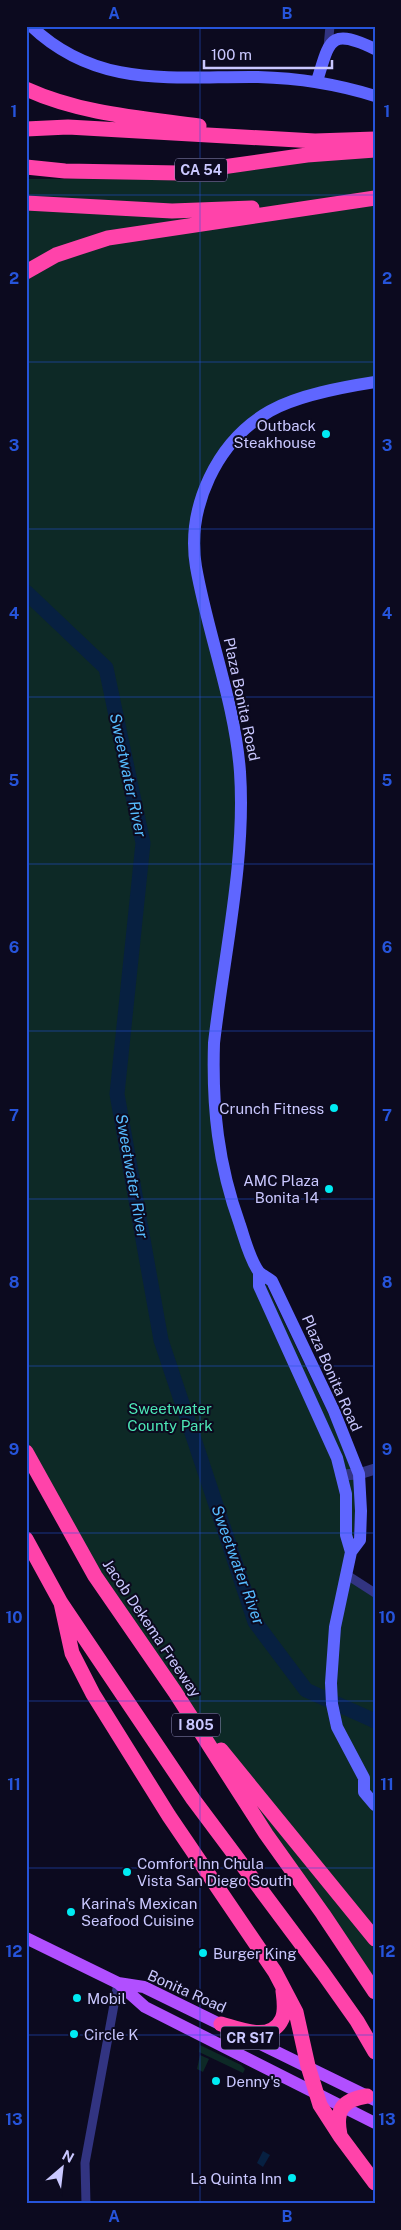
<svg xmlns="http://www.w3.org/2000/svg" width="401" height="2230" font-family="'Public Sans',sans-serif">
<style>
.green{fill:#0d2926}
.water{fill:#072041}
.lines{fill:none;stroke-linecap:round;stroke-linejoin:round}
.river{stroke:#072041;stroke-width:15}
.minor{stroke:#323481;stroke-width:9}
.tertiary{stroke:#323481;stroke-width:11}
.secondary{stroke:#5f66ff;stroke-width:12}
.primary{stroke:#b14fff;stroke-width:12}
.motorway{stroke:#ff43aa;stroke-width:15}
.grid{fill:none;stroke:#2654da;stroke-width:1;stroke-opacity:0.55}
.poi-dot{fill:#00ebf3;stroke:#0c0a1f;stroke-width:2}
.labels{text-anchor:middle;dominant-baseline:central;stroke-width:4;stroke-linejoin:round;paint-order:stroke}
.shield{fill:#0c0a1f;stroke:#918fbc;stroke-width:1}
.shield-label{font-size:14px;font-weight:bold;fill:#cac8ff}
.poi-label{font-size:15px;fill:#cac8ff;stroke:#0c0a1f;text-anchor:start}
.street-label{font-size:15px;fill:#cac8ff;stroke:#0c0a1f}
.park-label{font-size:15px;fill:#4ce7b6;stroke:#0c0a1f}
.water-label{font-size:16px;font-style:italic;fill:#56bcff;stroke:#0c0a1f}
.neatline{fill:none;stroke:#2654da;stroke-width:2}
.grid-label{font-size:16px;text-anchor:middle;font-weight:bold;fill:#2654da}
</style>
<rect width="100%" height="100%" fill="#0c0a1f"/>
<path class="green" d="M375,155V381L271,411L220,458L195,540L241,780L214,1102L245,1240L340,1438L354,1476L356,1500L353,1548L346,1579L375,1595V1979L330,1911L270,1831L96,1578L26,1452V179H68L203,164Z
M200,2045L241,2065L245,2069L243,2073L199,2052Z
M200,2055L209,2059L203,2072L197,2069Z"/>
<path class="water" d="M263,2151L270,2155L263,2167L257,2163Z"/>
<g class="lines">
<path class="river" d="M26,592L106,668L143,843L117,1094L161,1340L255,1622L306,1690L375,1721"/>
<path class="minor" d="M328,47L330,26
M347,1575L375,1593
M86,2204L85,2163L118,1983"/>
<path class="tertiary" d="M341,1475L359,1474L375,1469"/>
<path class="secondary" d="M31,26C98,90 175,76 258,77C298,78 337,84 375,96
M317,81C330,40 329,27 375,49
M375,382C343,387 298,395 270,411C217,441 186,507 196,567C208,635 235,703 240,772C246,860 224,955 214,1043C212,1108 218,1164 240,1225C245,1240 250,1260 259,1272C262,1275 268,1278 272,1281L334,1411L359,1474L361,1511L360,1540L351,1552L335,1627L331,1683L332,1704L337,1727L364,1778V1792L375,1805
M259,1272V1286L337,1458L346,1494V1535L351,1552"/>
<path class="primary" d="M26,1938L118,1983L145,2007L375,2123
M118,1983L144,1987L375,2100"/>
<path class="motorway" d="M26,89C81,114 141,118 199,126
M26,129L68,127L315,141L375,139
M26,167L65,171L180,173L307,155L375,150
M26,203L172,211L252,208
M26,272L56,255L108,238L375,198
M26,1452L95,1576L175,1692L266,1834L323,1914L375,1992
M26,1539L61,1603L193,1799L323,1973L357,2021L375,2052
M61,1603L72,1653L93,1694L169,1816L275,1972L296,2012L308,2066L320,2105L340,2136L375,2183
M221,1750L375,1939
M221,2024C239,2029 271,2043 282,2019C286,2011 284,1999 283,1991
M340,2135C335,2110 342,2100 367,2096"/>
</g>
<path class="grid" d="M200,26V2204M26,195H375M26,362H375M26,529H375M26,697H375M26,864H375M26,1031H375M26,1199H375M26,1366H375M26,1533H375M26,1701H375M26,1868H375M26,2035H375"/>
<g class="poi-dot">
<circle cx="326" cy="434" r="5"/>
<circle cx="334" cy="1108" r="5"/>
<circle cx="329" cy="1189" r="5"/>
<circle cx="127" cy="1872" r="5"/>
<circle cx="71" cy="1912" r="5"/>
<circle cx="203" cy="1953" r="5"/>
<circle cx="77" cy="1998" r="5"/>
<circle cx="74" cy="2034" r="5"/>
<circle cx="216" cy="2081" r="5"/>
<circle cx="292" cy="2178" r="5"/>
</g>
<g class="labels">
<g class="shield">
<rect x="175" y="158.5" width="52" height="23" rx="4"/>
<rect x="172" y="1713.5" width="48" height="23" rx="4"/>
<rect x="221" y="2026.5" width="58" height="23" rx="4"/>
</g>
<g class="shield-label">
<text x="201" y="170">CA 54</text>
<text x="196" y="1725">I 805</text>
<text x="250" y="2038">CR S17</text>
</g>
<g class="poi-label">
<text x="316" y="425" text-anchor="end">Outback<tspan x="316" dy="17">Steakhouse</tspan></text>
<text x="324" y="1108" text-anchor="end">Crunch Fitness</text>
<text x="319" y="1180" text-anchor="end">AMC Plaza<tspan x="319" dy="17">Bonita 14</tspan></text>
<text x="137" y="1863">Comfort Inn Chula<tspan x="137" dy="17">Vista San Diego South</tspan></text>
<text x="81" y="1903">Karina's Mexican<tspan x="81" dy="17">Seafood Cuisine</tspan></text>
<text x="213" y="1953">Burger King</text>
<text x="87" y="1998">Mobil</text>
<text x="84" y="2034">Circle K</text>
<text x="226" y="2081">Denny's</text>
<text x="282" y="2178" text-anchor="end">La Quinta Inn</text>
</g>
<g class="street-label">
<text transform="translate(242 699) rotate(78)">Plaza Bonita Road</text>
<text transform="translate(332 1373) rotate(66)">Plaza Bonita Road</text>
<text transform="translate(152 1628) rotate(56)">Jacob Dekema Freeway</text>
<text transform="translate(187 1991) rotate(24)">Bonita Road</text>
</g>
<g class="park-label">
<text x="170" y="1408">Sweetwater<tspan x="170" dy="17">County Park</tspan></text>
</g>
<g class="water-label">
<text transform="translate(128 775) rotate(78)">Sweetwater River</text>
<text transform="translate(132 1176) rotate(80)">Sweetwater River</text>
<text transform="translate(238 1565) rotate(70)">Sweetwater River</text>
</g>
</g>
<rect width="401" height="2230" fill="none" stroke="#0c0a1f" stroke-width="55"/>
<g transform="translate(62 2168) rotate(28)" stroke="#0c0a1f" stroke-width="4" paint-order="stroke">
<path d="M0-4L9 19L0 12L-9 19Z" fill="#cac8ff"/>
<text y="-8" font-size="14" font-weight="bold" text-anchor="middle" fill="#cac8ff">N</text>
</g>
<path d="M204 60v8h128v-8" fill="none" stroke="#cac8ff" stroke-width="2.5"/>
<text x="211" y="60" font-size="15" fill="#cac8ff" stroke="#0c0a1f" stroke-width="4" paint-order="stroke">100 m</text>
<rect x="28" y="28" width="346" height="2174" class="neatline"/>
<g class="grid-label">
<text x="114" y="19">A</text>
<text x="287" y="19">B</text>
<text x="14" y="117">1</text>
<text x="387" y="117">1</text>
<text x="14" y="284">2</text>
<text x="387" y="284">2</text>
<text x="14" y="451">3</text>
<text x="387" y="451">3</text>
<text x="14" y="619">4</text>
<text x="387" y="619">4</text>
<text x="14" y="786">5</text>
<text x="387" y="786">5</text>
<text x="14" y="953">6</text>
<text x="387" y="953">6</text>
<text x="14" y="1121">7</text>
<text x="387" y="1121">7</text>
<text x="14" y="1288">8</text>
<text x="387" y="1288">8</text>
<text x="14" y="1455">9</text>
<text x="387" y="1455">9</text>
<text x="14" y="1623">10</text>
<text x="387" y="1623">10</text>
<text x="14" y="1790">11</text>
<text x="387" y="1790">11</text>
<text x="14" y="1957">12</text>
<text x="387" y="1957">12</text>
<text x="14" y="2125">13</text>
<text x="387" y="2125">13</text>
<text x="114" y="2222">A</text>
<text x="287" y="2222">B</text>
</g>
</svg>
